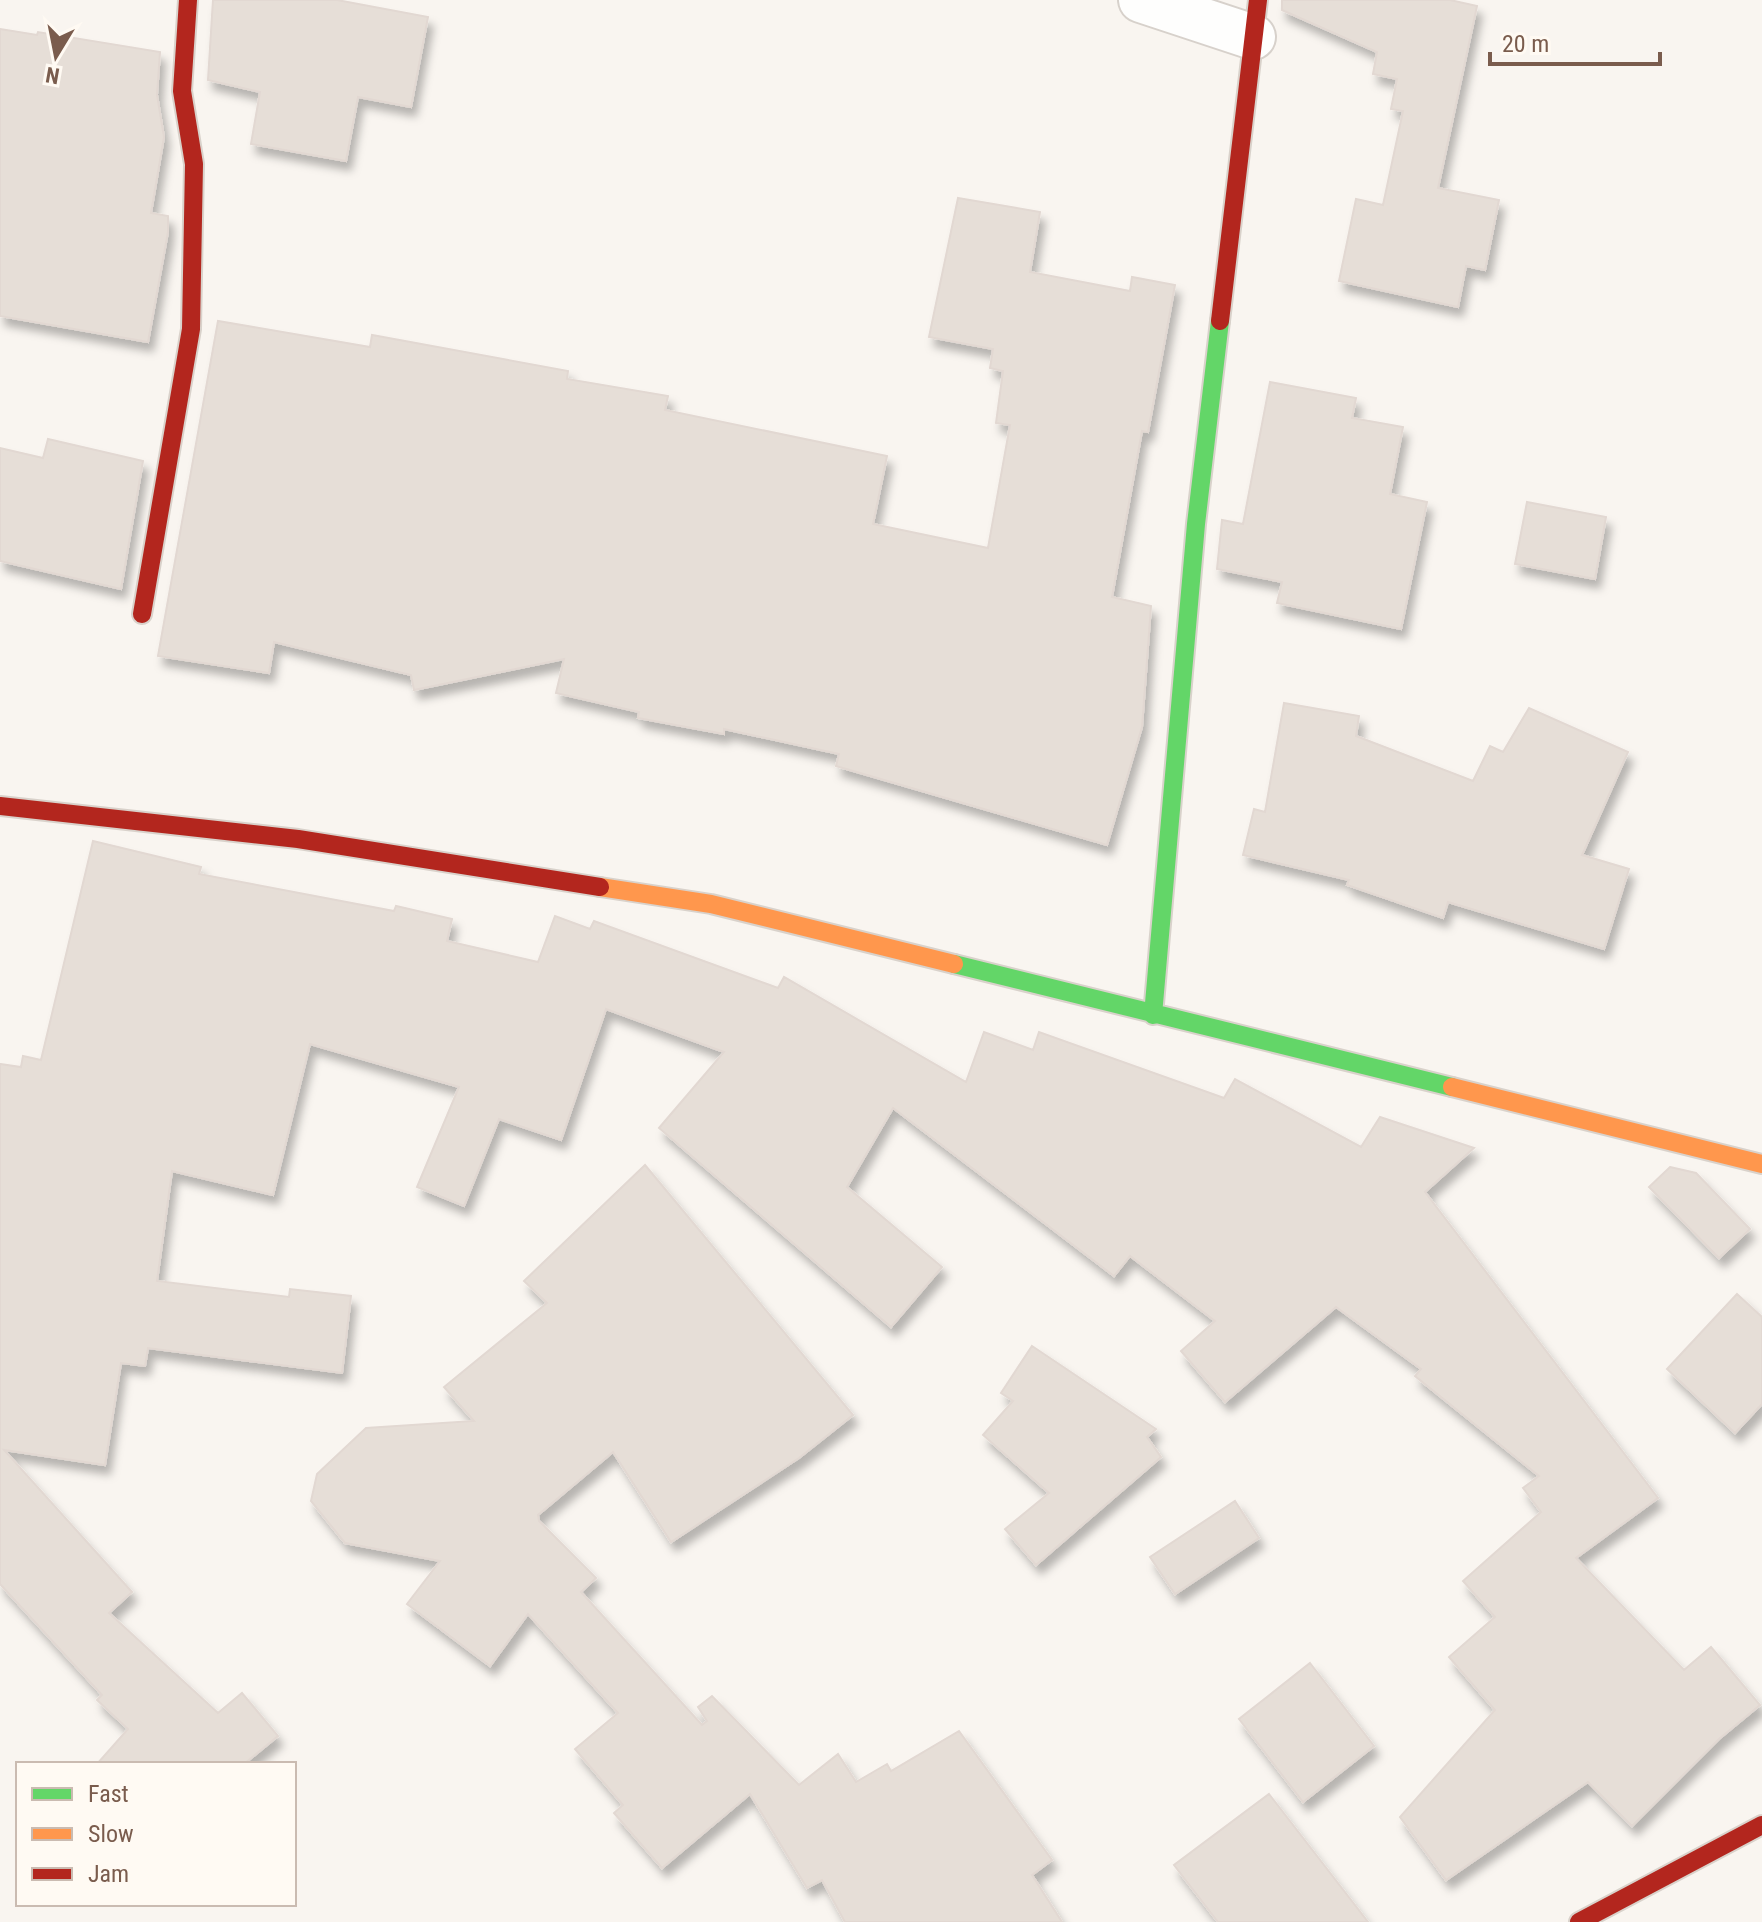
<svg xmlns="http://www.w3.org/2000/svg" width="1762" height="1922" font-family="'Roboto Condensed',sans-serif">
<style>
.building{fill:#e6ded7;stroke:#e2d8d2;stroke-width:2;filter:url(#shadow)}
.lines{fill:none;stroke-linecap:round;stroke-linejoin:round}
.street-casing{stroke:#d7d1cb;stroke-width:48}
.fast-casing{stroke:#d9d2cb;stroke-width:22}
.slow-casing{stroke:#d9d2cb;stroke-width:22}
.jam-casing{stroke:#d9d2cb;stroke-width:22}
.street{stroke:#fefefd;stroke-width:44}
.fast{stroke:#63d668;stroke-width:18}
.slow{stroke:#ff974d;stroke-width:18}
.jam{stroke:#b3261e;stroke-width:18}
</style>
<defs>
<filter id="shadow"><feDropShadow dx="5" dy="9" stdDeviation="4" flood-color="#0004"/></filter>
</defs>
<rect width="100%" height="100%" fill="#f9f5f0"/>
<path class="building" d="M213,0H337L428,17L411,107L358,97L346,161L251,144L260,92L208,80Z
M1282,0H1450L1477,6L1438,188L1499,200L1485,270L1466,266L1458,307L1339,281L1356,199L1383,205L1403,111L1391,109L1397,79L1373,74L1377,52L1282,10Z
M0,29L37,35L38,32L160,52L157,95L164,137L151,213L168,216V232L148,342L0,316Z
M958,198L1040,212L1030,272L1130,291L1132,277L1175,285L1148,432L1142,431L1112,597L1151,606L1142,727L1107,845L836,766L839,754L724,729V734L638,718L639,712L556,693L564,659L414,690L411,675L274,642L269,673L158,656L218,321L370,347L372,335L568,371L567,379L668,396L665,410L887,456L873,524L988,548L1010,425L996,423L1003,371L990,368L993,349L929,337Z
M1270,382L1356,398L1352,418L1403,427L1390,494L1427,502L1401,629L1277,603L1282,582L1217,569L1222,520L1243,524Z
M48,439L143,461L121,589L0,561V448L43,458Z
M1527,502L1606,517L1595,579L1515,564Z
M1284,703L1359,716L1356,736L1473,781L1490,746L1503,752L1529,708L1628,752L1582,855L1629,869L1604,949L1448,902L1443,918L1347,885L1349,880L1243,855L1254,809L1265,812Z
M93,841L201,867L199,874L394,911L396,906L452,919L447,941L538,962L555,916L590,929L594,921L778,988L784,977L966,1082L984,1032L1033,1050L1039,1032L1224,1098L1235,1079L1361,1147L1380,1117L1474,1148L1425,1192L1658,1498L1576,1558L1684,1670L1711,1647L1760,1705L1719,1739L1632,1826L1588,1782L1446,1880L1400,1817L1495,1710L1449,1657L1495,1617L1463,1581L1541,1512L1523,1488L1539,1476L1415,1376L1421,1369L1336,1307L1225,1402L1181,1351L1215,1321L1130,1256L1114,1276L893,1108L847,1187L942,1267L891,1327L659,1128L724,1052L606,1009L561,1140L499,1119L464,1206L417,1187L459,1087L310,1044L273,1195L172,1171L157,1281L289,1297L290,1289L351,1296L342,1373L148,1348L145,1366L121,1363L105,1465L4,1450L132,1592L109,1613L218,1713L242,1693L278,1736L244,1764H97L128,1729L97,1700L102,1695L0,1584V1064L21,1067L23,1056L41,1060Z
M645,1165L853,1415L799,1458L671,1542L613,1452L538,1515L539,1521L596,1578L581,1592L702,1725L707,1721L698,1707L712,1696L799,1785L838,1754L856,1782L887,1764L891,1771L959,1731L1052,1860L1032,1875L1062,1922H845L822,1880L807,1888L750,1794L662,1868L614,1813L623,1805L575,1749L618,1713L528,1614L490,1666L407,1604L440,1561L345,1543L311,1501L317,1474L366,1428L474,1421L444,1387L547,1303L524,1281Z
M1670,1167L1696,1173L1750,1229L1719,1258L1649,1187Z
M1737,1294L1762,1317V1404L1735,1433L1667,1369Z
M1032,1346L1156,1429L1147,1437L1161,1457L1036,1565L1005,1529L1049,1493L983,1435L1013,1401L1001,1393Z
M1235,1501L1259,1538L1175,1594L1150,1557Z
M1310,1663L1374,1746L1303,1802L1239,1719Z
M1269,1794L1368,1922H1218L1174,1865Z"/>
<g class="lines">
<defs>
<path id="street" d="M1141,0L1253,37"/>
<path id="fast" d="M954,964L1452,1087
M1153,1015L1196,524L1220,321"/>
<path id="slow" d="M600,887L711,904L954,964
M1452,1087L1762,1164"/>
<path id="jam" d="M1220,321L1258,0
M142,614L191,329L194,164L182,91L188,0
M0,806L298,839L600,887
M1579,1922L1762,1825"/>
</defs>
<use href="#street" class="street-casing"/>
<use href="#fast" class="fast-casing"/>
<use href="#slow" class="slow-casing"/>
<use href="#jam" class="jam-casing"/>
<use href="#street" class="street"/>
<use href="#fast" class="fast"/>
<use href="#slow" class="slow"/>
<use href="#jam" class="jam"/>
</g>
<rect x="16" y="1762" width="280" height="144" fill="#fffaf3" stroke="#cabbb1" stroke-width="2"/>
<rect x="32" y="1788" width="40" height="12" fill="#63d668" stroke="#cabbb1" stroke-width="2"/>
<text x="88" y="1802" font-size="24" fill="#7a5c4d">Fast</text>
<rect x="32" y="1828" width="40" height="12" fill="#ff974d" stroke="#cabbb1" stroke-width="2"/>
<text x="88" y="1842" font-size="24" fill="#7a5c4d">Slow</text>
<rect x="32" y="1868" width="40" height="12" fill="#b3261e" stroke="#cabbb1" stroke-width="2"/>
<text x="88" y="1882" font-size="24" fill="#7a5c4d">Jam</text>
<g transform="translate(56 56) rotate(190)" stroke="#fffaf3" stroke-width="6" paint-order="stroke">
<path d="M0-6L14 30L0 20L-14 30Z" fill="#7a5c4d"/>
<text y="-12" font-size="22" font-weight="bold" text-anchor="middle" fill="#7a5c4d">N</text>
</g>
<path d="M1490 52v12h170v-12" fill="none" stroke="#7a5c4d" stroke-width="4"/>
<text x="1502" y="52" font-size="24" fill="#7a5c4d" stroke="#fffaf3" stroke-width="6" paint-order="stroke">20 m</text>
</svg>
